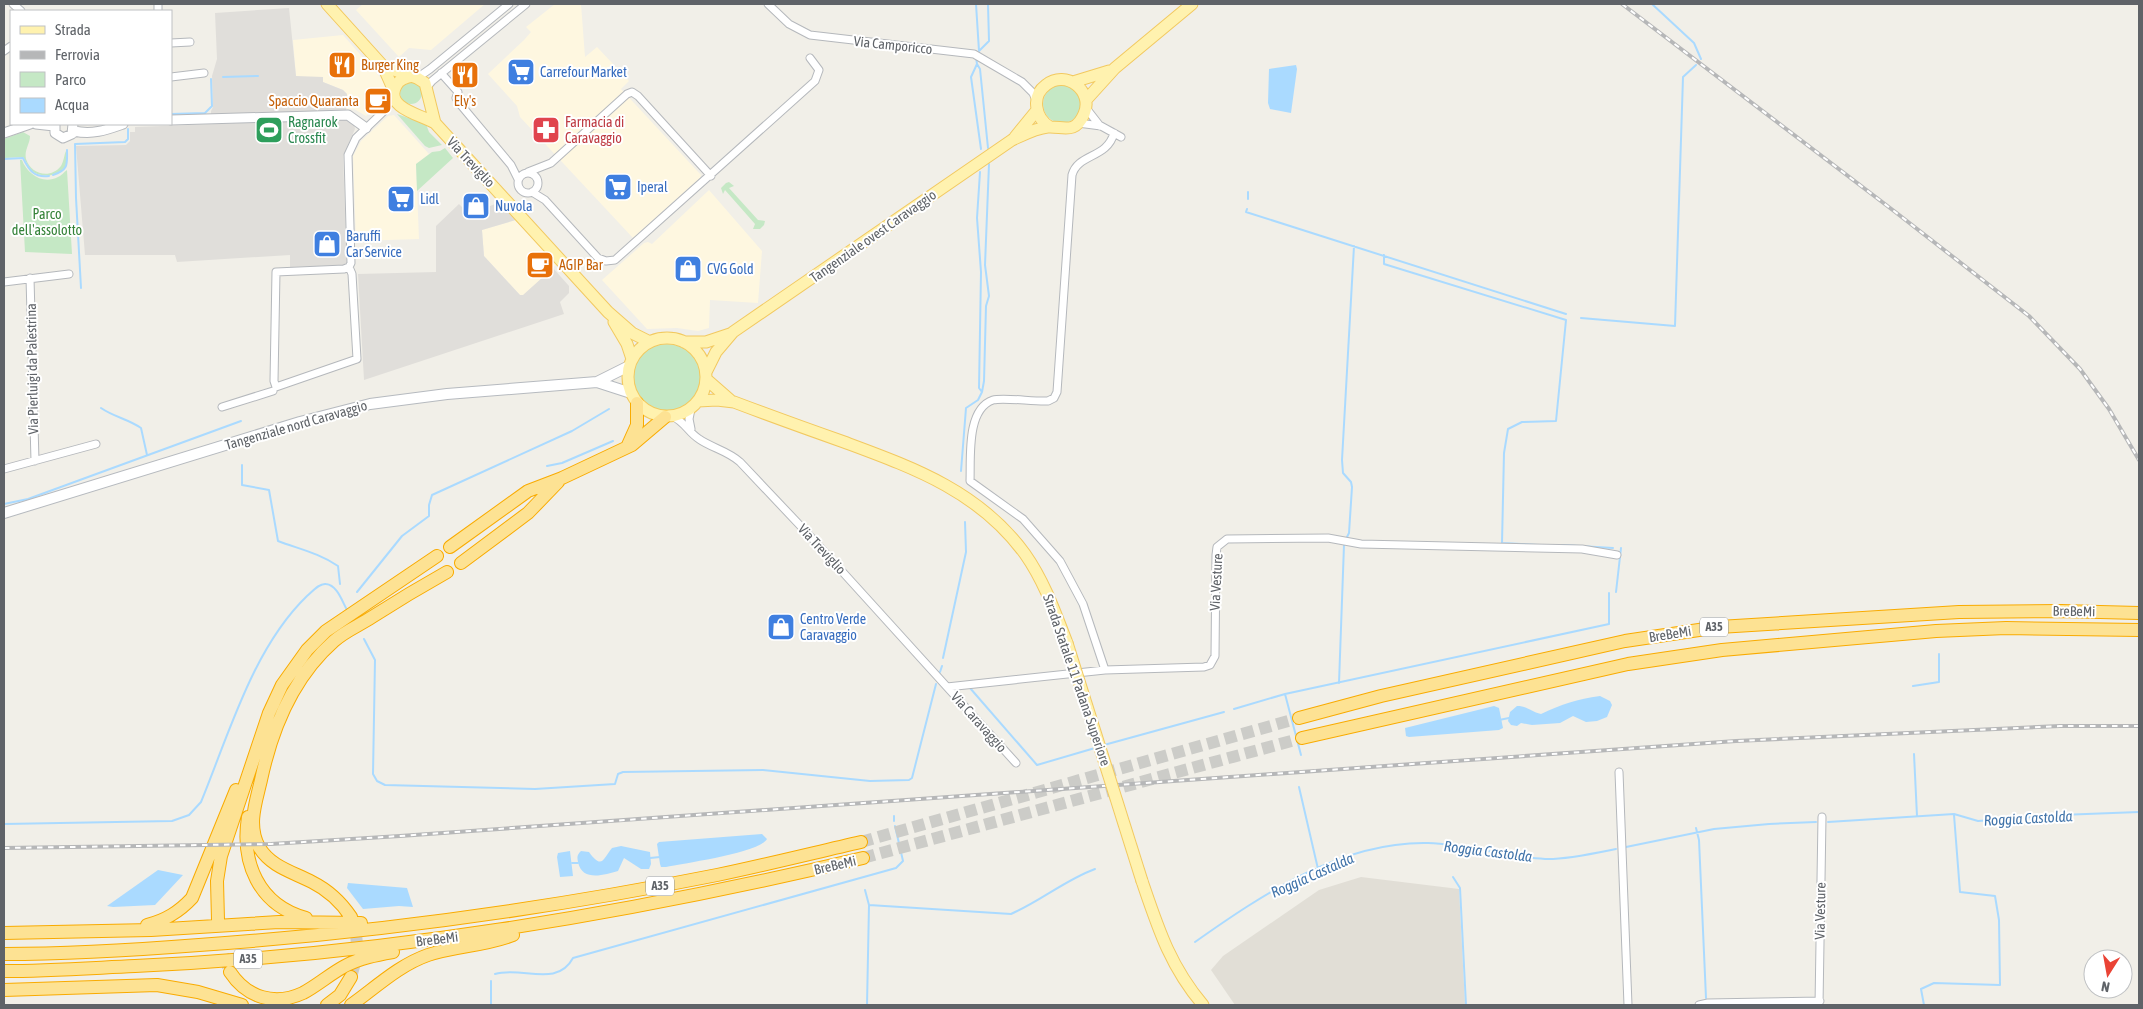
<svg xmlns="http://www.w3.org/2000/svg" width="2143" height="1009" font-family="'Asap Condensed',sans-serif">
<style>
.commercial{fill:#fef7e0}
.industrial{fill:#e0deda}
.education{fill:#e1ded6}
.green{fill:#c5e8c5}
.water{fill:#aadaff}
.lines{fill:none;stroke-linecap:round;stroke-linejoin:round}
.stream{stroke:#aadaff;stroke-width:2}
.motorway-tunnel{stroke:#ccccc8;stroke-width:12;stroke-dasharray:12 6;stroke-linecap:butt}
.minor-casing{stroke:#b5b8bc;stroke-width:9}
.tertiary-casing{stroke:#b5b8bc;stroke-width:11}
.secondary-casing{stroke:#b6babf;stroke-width:12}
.primary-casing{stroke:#f2c960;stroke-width:13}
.motorway-casing{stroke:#f9ab00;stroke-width:14}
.minor{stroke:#fff;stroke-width:7}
.tertiary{stroke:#fff;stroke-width:9}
.secondary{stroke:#fff;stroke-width:10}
.primary{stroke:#fff2af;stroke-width:11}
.motorway{stroke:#fde293;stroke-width:12}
.rail-casing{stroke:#b6b7b8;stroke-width:4}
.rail{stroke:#fff;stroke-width:2;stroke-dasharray:5.5;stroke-linecap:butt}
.primary-bridge-casing{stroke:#f2c960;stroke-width:13;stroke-linecap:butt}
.primary-bridge{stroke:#fff2af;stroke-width:11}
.labels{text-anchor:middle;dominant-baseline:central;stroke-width:4;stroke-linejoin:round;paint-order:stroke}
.shield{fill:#fff;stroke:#8f9295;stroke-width:1}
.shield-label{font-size:12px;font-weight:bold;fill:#5f6368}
.street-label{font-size:14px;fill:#5f6368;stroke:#fff}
.food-label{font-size:14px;fill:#c56008;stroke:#fff;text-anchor:start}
.shop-label{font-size:14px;fill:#366cbe;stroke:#fff;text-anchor:start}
.leisure-label{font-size:14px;fill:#27864d;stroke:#fff;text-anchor:start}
.health-label{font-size:14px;fill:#be3a42;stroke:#fff;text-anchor:start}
.park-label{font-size:14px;fill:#348238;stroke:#fff}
.water-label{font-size:15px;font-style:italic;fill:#4174aa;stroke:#fff}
</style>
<rect width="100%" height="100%" fill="#f1efe8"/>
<path class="commercial" d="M363,4H485L431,50L409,48L399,57L356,10Z
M555,4H581L585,57L597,47L629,81L621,89L701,175L700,178L633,238L520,117L517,106L488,74L524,40L531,32L526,27Z
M343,35L388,86L384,103L366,116L354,109H347V94L343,90L323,82L296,76L293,40Z
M470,61L478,70L463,82L454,71L458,68L460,70Z
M394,115L429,154L416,164L419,239L356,241L353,156L361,141L388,116Z
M709,190L762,251L758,303L710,300L709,328L698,331L677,328L647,329L602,280L644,243L648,242L652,244Z
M519,219L557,264L523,296L520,295L484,256L482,230Z"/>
<path class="industrial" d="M289,8L296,76L323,77V82L343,90L347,94L346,111L211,115V111L213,107L212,76L217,59L215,13Z
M347,119L354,124L355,129L343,156L347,265L290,267V255L177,262L175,255H85L76,146L126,145L130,141V132H135V127Z
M502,201L519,219L482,230L484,256L520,295H523L553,268L569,286V293L560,302L564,314L364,380L358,274L436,272V226L459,204L473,218L483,209Z"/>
<path class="education" d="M1361,877L1459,889L1465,1005H1235L1211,970L1223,956L1319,890Z"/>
<path class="green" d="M400 93a11 11 0 1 1 22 0a11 11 0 1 1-22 0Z
M1043 104a19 19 0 1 1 38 0a19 19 0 1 1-38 0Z
M397,114L426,124L429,132L442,145L429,148L425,146Z
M23,132L30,136C30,144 24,150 26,159C31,175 51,179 61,166C64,161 64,155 66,151C66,156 67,163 65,167C59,177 40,178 32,171C28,167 26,161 23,157L4,158V139Z
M445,148L453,158L417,191L416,164L432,152L440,151Z
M20,160H22C27,174 43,185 58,177C61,176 64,172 67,170L72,254L25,252Z
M726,183L729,182L734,186L729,188L758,220L765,221L764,225L760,229H753L755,224L725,190L723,194L721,188Z
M633 378a34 34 0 1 1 68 0a34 34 0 1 1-68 0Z"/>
<path class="water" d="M1296,65L1297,69L1291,113L1270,109L1268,103L1269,69Z
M1600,696L1610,701L1612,705L1607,717L1597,721L1586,722L1573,716L1560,723L1532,725L1521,723L1517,726L1511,725L1508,721L1510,712L1517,706C1528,706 1531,712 1541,714C1562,704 1577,699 1600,696Z
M1494,706L1499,708L1503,728L1499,730L1409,737L1406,736L1405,728Z
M762,834L767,839C759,853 684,863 666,867H661L660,864L657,844L659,842Z
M621,846L650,852L651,864L649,869H641L624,858L618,871C604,875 582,882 578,862C577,857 577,855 581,851L589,852C602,870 603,859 612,848Z
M570,851L573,876L560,877L557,857L558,853Z
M158,870L183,875L155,905L113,907L107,906Z
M348,883L407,888L413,907L399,906L363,909L347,888Z"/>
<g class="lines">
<path class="stream" d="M976,4L979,51
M1652,4L1694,43L1701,59
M979,51L989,41L988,4
M976,57L977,64L971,77L981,149
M977,64L980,69L988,148
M223,77L258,76
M171,114L205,113L212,106L211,79
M4,159L23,158C29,170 34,178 49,176
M53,175C69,170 67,164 67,150
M1248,199V192
M1247,209L1246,212L1566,314
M1384,255V264L1566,320L1556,421L1522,422L1508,429L1504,453L1502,543L1538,545
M81,288L76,198L75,144L125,142L128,139V129
M1581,318L1675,326L1683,77L1696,65
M982,392L984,381L986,306L989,296L985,265L989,164
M101,408C114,417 128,419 141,428L147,455
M242,465V485L269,490L278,541C299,549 319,553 338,566L340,584
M547,466L562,463L613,441
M961,471L966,408L978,400L982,392L979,388L981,272L977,218L980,172
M4,504L28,499L241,421
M1346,539L1349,533L1352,487L1351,482L1343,473L1342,460L1354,246
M1562,545L1613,548
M357,592L402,536L429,516V505L432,495L572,431L609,409
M1616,592L1621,548
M364,639L375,660L373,774L377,781L385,785L535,789L615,784L618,774L623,772L763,770L870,781L909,780L912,778L936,684
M943,658L966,552L965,522
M940,672L942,666
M1339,683L1344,545
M1913,686L1939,682V654
M970,688L1037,765L1095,748
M1285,694L1301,755
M1234,709L1285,694L1609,624V593
M1499,720L1509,718
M1104,745L1224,712
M1914,754L1917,816
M1299,787L1318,869
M894,816V821
M1828,822L1954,814L1978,821L2060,815L2139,812
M4,824L172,821L189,815L201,802C229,734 253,648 307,596C312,592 319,583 326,584C337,585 342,601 347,610
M1696,828L1699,840L1706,998
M1626,847L1714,829L1769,824L1816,822
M650,858L660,857
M572,863H578
M1453,877L1460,888L1466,1005
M865,890L869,905L867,1005
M869,905L1011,914C1041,901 1065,880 1095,869
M1195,942C1263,894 1342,841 1428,843C1468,844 1506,857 1545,859C1564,860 1596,853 1616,849
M495,974C522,966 557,988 573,958L896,868L903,861L895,826
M491,981V1005
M1924,1005L1921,989L1934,983L2000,985L1999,920L1995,896L1960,892L1954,815"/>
<path class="motorway-tunnel" d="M861,842L1299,718
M863,858L1302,738
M218,920L222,953L229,969
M351,977C357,957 360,941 352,921"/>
<defs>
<path id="minor" d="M13,4L21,11
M158,4V11
M768,4L789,24L810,35L974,54L1022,82L1033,93L1036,100
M171,43L190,42
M4,51L11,46
M441,73L458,92L456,98L460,104L511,165L518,179
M171,77L204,73
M417,78L430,69L509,4
M427,87L432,81L526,4
M1086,108L1100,126
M1078,123L1101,126L1121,137
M528,172L551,163L627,94L632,92L638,96L711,176
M518 183a10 10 0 1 1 20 0a10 10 0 1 1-20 0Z
M532,192L545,200L598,258L606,261L615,260L815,81L819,70L810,58
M349,267L344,269L276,272L274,381L276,387L357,359L352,274L349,267L351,263L348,155L356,138L384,111L394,95
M30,278L35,461
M4,282L69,274
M222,407L273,391
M691,409L689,419L691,429
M672,416C685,422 688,432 699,439C712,448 728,451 740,462L810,536L1016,763
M4,469L96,444
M1105,670L1083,604L1060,561L1023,519L970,481C971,458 966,409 993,400C1003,397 1035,402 1048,401L1054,398L1057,392L1072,175C1078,153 1107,159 1114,133
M947,687L1105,670L1204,667L1210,665L1215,656L1216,555L1217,547L1227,539L1328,538L1361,544L1582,549L1617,555
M1619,772L1628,1005
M1699,1005L1708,1003L1820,1001
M1819,1005L1822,817"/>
<path id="tertiary" d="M171,120L348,115L366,128
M36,124L54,126
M55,124V133L63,138L72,134L73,124
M74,131C93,135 106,130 123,124
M4,133L30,124"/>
<path id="secondary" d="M597,382L631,393
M4,513L300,422L370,404L447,394L597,382L629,366"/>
<path id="primary" d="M327,4L383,66L394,91
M383,66L417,78L425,83L435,123
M413,76C406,77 399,79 396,86C384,108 422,115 435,123L608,312L632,333L650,342
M1073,82L1109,71
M1086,100L1115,68L1192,4
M1015,137L1037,110
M614,322L627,344L632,359
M628 377a39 39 0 1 1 78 0a39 39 0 1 1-78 0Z
M684,342H706L730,334
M706,372L716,352L733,332L1012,140C1023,135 1036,128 1048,127C1063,126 1075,135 1084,114C1094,91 1066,69 1046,85C1031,96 1035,118 1050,127
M706,379L730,400
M698,401L717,400L734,402C771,416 807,429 844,442C914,468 979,491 1025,554C1044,581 1055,612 1067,643
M1142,881C1158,928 1170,966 1203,1005"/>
<path id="motorway" d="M628,445L637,425V403
M450,547L528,491L562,478L632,445L665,417
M461,563L528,513L558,482
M1299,718L1381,696L1625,641L1719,627L1959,612L2061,611L2139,613
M1302,738L1628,664L1722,650L1936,631L2006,628L2139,630
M248,817C241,862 258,905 306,918
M351,917C341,902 328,890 312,882C293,872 271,867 259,847C247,825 256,802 261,780C272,728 293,677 334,641C345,631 360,625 372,617C397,601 422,586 447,572
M218,920L217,881L221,856L269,713L282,685L307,650L326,631L437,556
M147,925C166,920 179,912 192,898L236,790
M4,933L151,930L279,922L361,923
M4,954C69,954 134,950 199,945C373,933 546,909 717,875C765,865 813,853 861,842
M4,971C47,971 91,968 135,966C383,955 622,915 863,858
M230,972C247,998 275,1006 303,993C318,985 330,974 345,966C360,958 376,955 393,952
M4,990L157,985L198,992L242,1005
M327,1005L340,995L351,977
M351,1005C375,988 399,965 428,955C455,946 485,946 513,935"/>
</defs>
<use href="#minor" class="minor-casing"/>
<use href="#tertiary" class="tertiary-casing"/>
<use href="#secondary" class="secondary-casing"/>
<use href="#primary" class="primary-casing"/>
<use href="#motorway" class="motorway-casing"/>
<use href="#minor" class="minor"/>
<use href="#tertiary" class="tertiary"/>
<use href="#secondary" class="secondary"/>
<use href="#primary" class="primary"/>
<use href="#motorway" class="motorway"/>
<defs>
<path id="rail" d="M1622,4L1894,211L2029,316L2080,369L2109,409L2139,460
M4,848L271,844L400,836L1736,741L2060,726H2139"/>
</defs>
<use href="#rail" class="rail-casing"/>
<use href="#rail" class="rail"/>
<defs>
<path id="primary-bridge" d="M1067,643L1142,881"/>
</defs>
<use href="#primary-bridge" class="primary-bridge-casing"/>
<use href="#primary-bridge" class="primary-bridge"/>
</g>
<defs>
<symbol id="restaurant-square" viewBox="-11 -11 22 22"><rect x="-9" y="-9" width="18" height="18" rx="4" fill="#e8710a" stroke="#fff"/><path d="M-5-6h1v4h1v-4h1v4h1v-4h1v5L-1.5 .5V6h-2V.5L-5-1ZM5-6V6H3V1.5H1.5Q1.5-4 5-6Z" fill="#fff"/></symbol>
<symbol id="supermarket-square" viewBox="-11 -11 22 22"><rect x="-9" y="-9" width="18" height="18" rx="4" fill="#3f7fe0" stroke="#fff"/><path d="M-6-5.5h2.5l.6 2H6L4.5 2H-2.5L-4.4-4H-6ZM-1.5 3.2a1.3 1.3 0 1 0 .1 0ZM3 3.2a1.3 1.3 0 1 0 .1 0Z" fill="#fff"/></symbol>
<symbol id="cafe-square" viewBox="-11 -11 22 22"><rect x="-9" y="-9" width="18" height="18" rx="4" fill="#e8710a" stroke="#fff"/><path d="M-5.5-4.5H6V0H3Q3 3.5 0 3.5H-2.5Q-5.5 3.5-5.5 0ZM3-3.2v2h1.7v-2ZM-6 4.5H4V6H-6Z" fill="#fff"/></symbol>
<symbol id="stadium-square" viewBox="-11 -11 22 22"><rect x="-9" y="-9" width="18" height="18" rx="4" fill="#2e9e5b" stroke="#fff"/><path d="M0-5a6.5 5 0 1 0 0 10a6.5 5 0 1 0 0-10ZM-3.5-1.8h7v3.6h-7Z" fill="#fff"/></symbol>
<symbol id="pharmacy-square" viewBox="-11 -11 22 22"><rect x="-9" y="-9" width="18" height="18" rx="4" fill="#e0444e" stroke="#fff"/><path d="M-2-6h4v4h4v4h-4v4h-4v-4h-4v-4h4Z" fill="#fff"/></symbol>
<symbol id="shop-square" viewBox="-11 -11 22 22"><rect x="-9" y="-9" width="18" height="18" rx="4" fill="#3f7fe0" stroke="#fff"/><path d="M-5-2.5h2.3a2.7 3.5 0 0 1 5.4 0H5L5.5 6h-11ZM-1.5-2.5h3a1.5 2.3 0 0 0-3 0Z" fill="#fff"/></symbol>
</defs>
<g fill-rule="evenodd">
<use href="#restaurant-square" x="326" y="49" width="32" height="32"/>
<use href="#supermarket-square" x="505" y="56" width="32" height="32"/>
<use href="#restaurant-square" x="449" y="59" width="32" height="32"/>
<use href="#cafe-square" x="362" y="85" width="32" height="32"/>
<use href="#stadium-square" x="253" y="114" width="32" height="32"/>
<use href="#pharmacy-square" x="530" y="114" width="32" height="32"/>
<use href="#supermarket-square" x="602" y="171" width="32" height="32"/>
<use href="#supermarket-square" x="385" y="183" width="32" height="32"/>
<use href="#shop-square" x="460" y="190" width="32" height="32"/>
<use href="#shop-square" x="311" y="228" width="32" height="32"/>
<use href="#cafe-square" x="524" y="249" width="32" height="32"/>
<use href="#shop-square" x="672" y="253" width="32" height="32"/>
<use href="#shop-square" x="765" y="611" width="32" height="32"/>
</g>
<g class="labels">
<g class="shield">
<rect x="1700" y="617.5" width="28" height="19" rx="4"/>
<rect x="646" y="876.5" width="28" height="19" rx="4"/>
<rect x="234" y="949.5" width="28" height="19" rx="4"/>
</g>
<g class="shield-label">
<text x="1714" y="627">A35</text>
<text x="660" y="886">A35</text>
<text x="248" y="959">A35</text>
</g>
<g class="street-label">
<text transform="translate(893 45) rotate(6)">Via Camporicco</text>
<text transform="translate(471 162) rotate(47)">Via Treviglio</text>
<text transform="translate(873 236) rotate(-35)">Tangenziale ovest Caravaggio</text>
<text transform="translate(32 369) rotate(-91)">Via Pierluigi da Palestrina</text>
<text transform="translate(296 425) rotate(-16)">Tangenziale nord Caravaggio</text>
<text transform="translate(822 549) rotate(47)">Via Treviglio</text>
<text transform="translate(1216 582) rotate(-87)">Via Vesture</text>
<text transform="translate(2074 611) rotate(1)">BreBeMi</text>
<text transform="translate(1670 634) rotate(-9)">BreBeMi</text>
<text transform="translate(1077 680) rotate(71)">Strada Statale 11 Padana Superiore</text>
<text transform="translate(979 722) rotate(48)">Via Caravaggio</text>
<text transform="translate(835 865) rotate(-13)">BreBeMi</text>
<text transform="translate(1820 911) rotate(-89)">Via Vesture</text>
<text transform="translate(437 939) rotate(-7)">BreBeMi</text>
</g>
<g class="food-label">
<text x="361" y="65">Burger King</text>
<text x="359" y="101" text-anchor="end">Spaccio Quaranta</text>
<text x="465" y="101" text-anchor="middle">Ely's</text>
<text x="559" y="265">AGIP Bar</text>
</g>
<g class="shop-label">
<text x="540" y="72">Carrefour Market</text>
<text x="637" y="187">Iperal</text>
<text x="420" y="199">Lidl</text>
<text x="495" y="206">Nuvola</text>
<text x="346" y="236">Baruffi<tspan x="346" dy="16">Car Service</tspan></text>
<text x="707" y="269">CVG Gold</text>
<text x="800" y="619">Centro Verde<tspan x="800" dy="16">Caravaggio</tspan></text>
</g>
<g class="leisure-label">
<text x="288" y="122">Ragnarok<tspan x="288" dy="16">Crossfit</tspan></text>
</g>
<g class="health-label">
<text x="565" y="122">Farmacia di<tspan x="565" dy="16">Caravaggio</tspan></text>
</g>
<g class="park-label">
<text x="47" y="214">Parco<tspan x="47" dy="16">dell'assolotto</tspan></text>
</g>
<g class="water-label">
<text transform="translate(2028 818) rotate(-3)">Roggia Castolda</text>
<text transform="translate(1488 851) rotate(7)">Roggia Castolda</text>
<text transform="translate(1312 875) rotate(-24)">Roggia Castalda</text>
</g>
</g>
<rect width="2143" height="1009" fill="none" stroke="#5f6368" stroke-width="10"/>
<rect x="10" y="10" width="162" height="115" fill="#ffffff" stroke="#bfc1c3"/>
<rect x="20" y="26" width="25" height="8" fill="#fff2af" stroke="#bfc1c3"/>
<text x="55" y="35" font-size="15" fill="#5f6368">Strada</text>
<rect x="20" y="51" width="25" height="8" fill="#b6b7b8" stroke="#bfc1c3"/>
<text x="55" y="60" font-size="15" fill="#5f6368">Ferrovia</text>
<rect x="20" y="72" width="25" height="15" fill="#c5e8c5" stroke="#bfc1c3"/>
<text x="55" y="85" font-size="15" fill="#5f6368">Parco</text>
<rect x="20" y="98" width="25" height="15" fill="#aadaff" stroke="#bfc1c3"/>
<text x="55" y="110" font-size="15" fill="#5f6368">Acqua</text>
<g transform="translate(2108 974) rotate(191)"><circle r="24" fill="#ffffff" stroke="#bfc1c3"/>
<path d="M0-4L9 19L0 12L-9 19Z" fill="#ea4335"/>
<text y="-8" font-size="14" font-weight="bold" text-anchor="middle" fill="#5f6368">N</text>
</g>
</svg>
